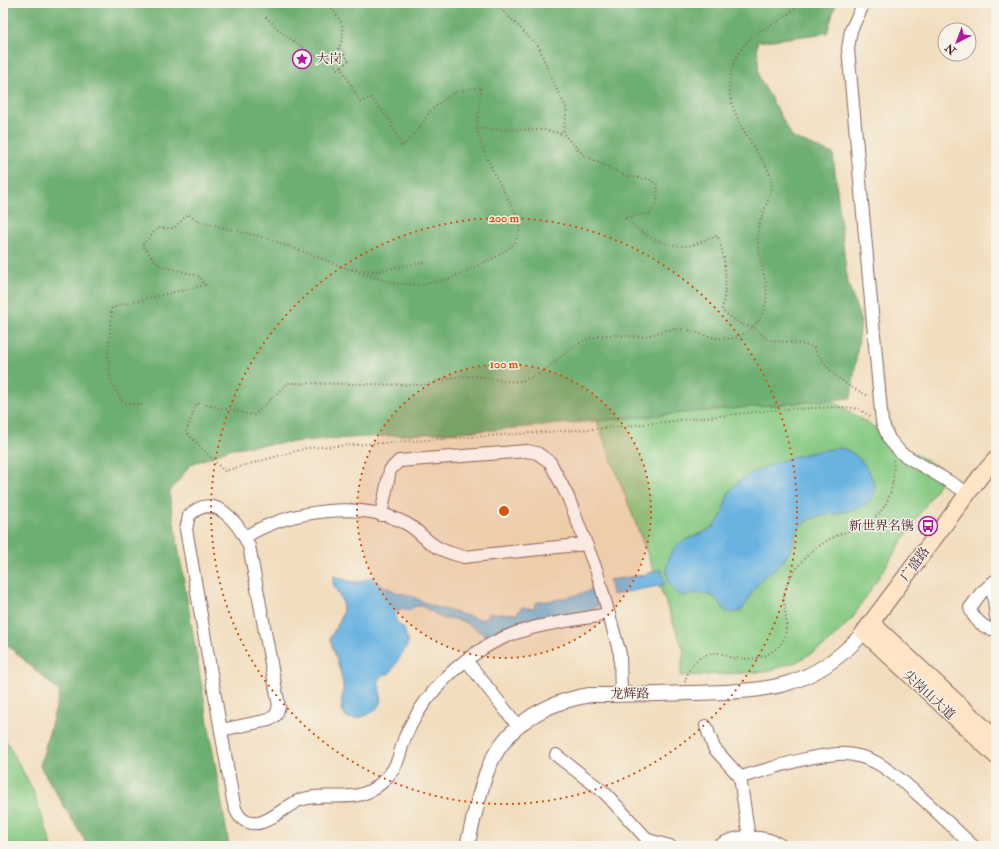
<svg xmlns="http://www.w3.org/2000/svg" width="999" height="849" font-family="'IM FELL Double Pica','Noto Serif SC',serif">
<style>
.green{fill:#87ca83;stroke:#687457}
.forest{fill:#6dae71;stroke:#5c664e}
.water{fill:#69b3e1;stroke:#5a6986}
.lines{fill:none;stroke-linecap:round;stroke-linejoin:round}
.minor-casing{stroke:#85625f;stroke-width:14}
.tertiary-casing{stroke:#85625f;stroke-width:16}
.secondary-casing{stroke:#85625f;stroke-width:18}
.path{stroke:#85625f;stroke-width:2;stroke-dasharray:1 3;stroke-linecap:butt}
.minor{stroke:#fff;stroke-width:12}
.tertiary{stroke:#fff;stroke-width:14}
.secondary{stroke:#ffe4c6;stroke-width:16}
.ring{fill:none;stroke:#d8530f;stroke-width:2;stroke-dasharray:2 4}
.labels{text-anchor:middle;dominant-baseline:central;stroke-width:3;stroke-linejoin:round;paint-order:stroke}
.poi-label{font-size:13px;fill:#4a1f2b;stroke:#f7f3e8;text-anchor:start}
.street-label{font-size:13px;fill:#4a1f2b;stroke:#f7f3e8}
.centre{fill:#d8530f;stroke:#f7f3e8;stroke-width:2}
.ring-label{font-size:12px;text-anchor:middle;font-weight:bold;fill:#d8530f;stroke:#f7f3e8;stroke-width:3;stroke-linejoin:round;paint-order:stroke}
</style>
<rect width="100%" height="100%" fill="#f7f3e8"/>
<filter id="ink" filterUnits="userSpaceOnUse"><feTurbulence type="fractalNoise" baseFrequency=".025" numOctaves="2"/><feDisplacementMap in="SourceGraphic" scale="8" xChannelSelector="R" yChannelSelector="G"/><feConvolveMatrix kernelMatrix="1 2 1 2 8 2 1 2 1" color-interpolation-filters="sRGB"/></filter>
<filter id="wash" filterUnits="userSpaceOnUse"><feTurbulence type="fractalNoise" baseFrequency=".012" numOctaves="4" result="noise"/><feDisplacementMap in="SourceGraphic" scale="16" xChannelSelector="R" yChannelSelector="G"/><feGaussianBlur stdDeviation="0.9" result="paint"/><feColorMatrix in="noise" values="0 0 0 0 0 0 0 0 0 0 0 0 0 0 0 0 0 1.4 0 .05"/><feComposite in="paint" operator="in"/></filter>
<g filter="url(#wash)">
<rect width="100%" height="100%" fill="#f2debf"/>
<path class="green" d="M831,399L911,452L947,472L851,620L826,645L796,662L764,672L680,676L684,651L597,421Z
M3,735L32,788L52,846H3Z"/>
<path class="forest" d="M3,3H836L827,33L757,42L759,77L793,138L833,154L847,280L861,322L851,398L494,430L313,440L232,448L190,465L169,493L229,846H88L40,766L60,692L3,641Z"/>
<path class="water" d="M842,448C856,453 863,462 870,474C892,512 833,512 813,518C807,520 802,524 798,529C793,536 793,546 788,554C780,568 765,573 756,586C750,593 748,603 742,609C738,613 732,613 727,612C720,605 717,597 707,594C692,589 679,607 669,582C666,575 666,568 668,561C673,537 698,539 714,526C726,515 723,500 732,488C749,466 816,449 842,448Z
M661,569L665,584L663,585L612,595L609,580L644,575Z
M334,576L352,582H361L372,577L380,584L396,592L409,595L432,606L483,620L490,613L517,614L522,607L533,609L537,602L556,600L587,592L598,585L602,602L589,613L489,637L462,621L451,618L444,619L421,606L413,607L409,611L402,608L395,614C395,622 398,624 404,628L408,644L390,673L383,675L379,679C377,687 384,697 379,705C374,715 348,725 343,713C339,706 344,694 343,686C341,669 334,654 330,638C335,628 344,618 343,605C342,595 329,586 334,576Z"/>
</g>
<g filter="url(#ink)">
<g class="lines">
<defs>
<path id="minor" d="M864,3L851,30L848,49L882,422L889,439L901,453L968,493
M381,515L390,470L399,461L527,451L537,453L550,462L568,497L597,572L620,654L621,695
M245,537C287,511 361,499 407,524C418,530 425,540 435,546C444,552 454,554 464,557L586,544
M996,580L981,593L970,608C973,618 985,631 996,629
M992,583L996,617
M466,660L518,726
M706,726L714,748L740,777L749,838
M221,730L269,720L276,715L279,706L249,546C239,524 214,489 189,516L186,529L233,800C235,811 239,821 252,823C266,826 285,806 300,800C332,789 360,810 389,775C399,764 400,750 405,737C420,702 448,671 479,651C517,625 565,622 609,614
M556,755L605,793L648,840L670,846
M740,777C772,769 805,756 838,754C852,753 870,758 882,766C912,786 946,821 973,846
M719,846C736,834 766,835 782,846"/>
<path id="tertiary" d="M467,846C473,822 478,797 486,774C503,727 542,703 590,695C624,695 657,694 690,693C765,691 811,691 864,632"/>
<path id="secondary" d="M996,459L980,477L864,632L996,756
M872,623L996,739"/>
</defs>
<use href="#minor" class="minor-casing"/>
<use href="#tertiary" class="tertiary-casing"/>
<use href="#secondary" class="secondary-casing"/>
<path class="path" d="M495,3L539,47L551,78L567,109L563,134
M801,3C775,31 746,25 732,69C722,101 744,130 759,156C764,163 769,170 771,178C774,196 760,213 758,231C754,264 780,292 757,322C753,328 745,334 737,337C716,344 698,329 677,329C666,329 656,334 645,336C632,338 621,334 609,335C566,337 558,371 524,380C509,384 496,379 481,377C461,374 443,379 424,385L288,383L254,415L197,403L186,432L224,471L307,448L607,428L783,409L846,407L859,409L871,417
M266,17L281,32L313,55L327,57C331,54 337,51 339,47C349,31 338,9 322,3
M339,48L349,60L341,67
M329,55L337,69L341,67L360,102L371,98L389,119L402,147L419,129L431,110L445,99L454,92L481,87L477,129L544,130L563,134L584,155L626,176L649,179L658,185L657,203L649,214L624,218C640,234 668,250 692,245C701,243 708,237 718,236C727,266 727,280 722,311L742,325L753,327L768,340L798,343L813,347C830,373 840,383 869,396
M352,269L377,271L425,262
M142,405L123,402L111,383L108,355L112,308L124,304L205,285L199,276L159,265L142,245L158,228H174L188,214L198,221L269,239L349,269L392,283L420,285L449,279L498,256L515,243L521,226C507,193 485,164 477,129
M685,682C688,666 700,652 718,653C722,653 726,656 729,657C746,660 765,660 778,647C793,632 783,613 784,595C786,583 792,574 799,565C811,549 829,538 848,531C853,529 858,529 862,526C888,514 896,486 893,460"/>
<use href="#minor" class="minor"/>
<use href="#tertiary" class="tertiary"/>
<use href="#secondary" class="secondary"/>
</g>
</g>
<circle cx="504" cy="511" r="147" fill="#d8530f" fill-opacity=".12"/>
<g class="ring">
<circle cx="504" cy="511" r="147"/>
<circle cx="504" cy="511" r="293"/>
</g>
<defs>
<symbol id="sight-ring" viewBox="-11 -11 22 22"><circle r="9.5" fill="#f7f3e8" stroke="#b5179e" stroke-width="1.5"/><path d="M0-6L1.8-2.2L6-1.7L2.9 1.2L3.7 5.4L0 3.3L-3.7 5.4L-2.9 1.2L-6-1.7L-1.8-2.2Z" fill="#b5179e"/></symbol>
<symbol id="bus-ring" viewBox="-11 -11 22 22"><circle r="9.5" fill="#f7f3e8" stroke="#b5179e" stroke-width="1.5"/><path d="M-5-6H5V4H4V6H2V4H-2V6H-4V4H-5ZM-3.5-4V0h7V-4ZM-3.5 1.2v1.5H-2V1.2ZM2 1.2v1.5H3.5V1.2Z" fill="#b5179e"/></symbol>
</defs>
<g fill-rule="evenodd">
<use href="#sight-ring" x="291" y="48" width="22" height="22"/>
<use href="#bus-ring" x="917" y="515" width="22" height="22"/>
</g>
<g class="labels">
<g class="poi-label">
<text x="316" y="59">大岗</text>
<text x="914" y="526" text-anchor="end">新世界名镌</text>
</g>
<g class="street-label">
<text transform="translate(915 564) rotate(-53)">广盛路</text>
<text transform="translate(630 694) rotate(-1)">龙辉路</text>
<text transform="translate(929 695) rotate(43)">尖岗山大道</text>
</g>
</g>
<circle cx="504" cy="511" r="6" class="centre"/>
<g class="ring-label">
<text x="504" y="222">200 m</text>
<text x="504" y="368">100 m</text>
</g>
<rect width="999" height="849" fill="none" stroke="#f7f3e8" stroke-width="16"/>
<g transform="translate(957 42) rotate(222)"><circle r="19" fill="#f7f3e8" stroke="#b29e9c"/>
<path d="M0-3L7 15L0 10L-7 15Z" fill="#b5179e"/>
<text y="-6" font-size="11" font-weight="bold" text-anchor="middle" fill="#4a1f2b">N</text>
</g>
</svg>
